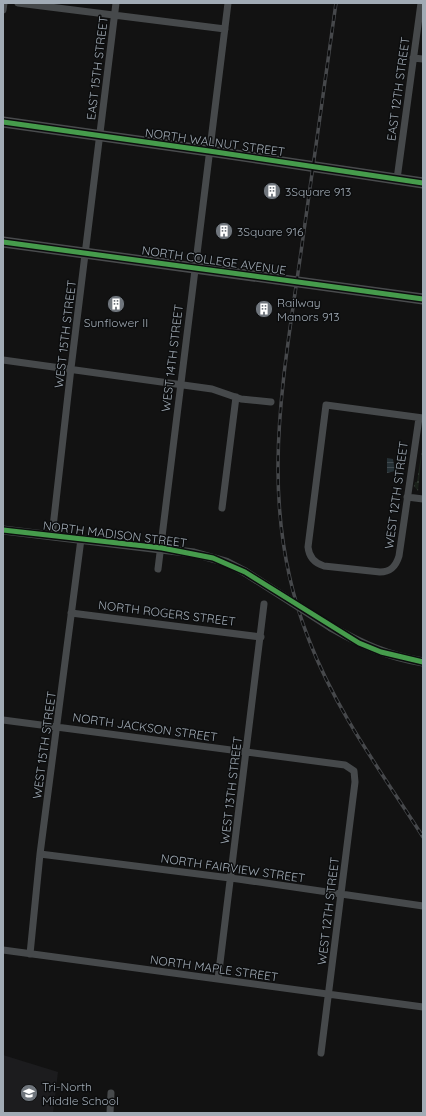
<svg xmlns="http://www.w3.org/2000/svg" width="426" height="1116" font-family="Quicksand,sans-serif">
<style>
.built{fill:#1c1c1e}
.grass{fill:url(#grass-dots)}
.water{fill:url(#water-rules)}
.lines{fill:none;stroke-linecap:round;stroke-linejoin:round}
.minor{stroke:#46494b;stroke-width:7}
.tertiary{stroke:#46494b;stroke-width:9}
.primary{stroke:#494b4d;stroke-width:11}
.rail-casing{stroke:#46484b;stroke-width:3.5}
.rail{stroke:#0c0d0e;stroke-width:2;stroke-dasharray:6;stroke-linecap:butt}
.tertiary-bridge{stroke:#46494b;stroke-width:9}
.cycleway-casing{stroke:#0c0d0e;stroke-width:8}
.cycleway{stroke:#469c4c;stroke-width:5}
.labels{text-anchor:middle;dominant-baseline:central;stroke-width:3;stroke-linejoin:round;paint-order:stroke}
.street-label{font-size:12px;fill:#a1abb5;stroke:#0c0d0e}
.poi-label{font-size:12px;fill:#a1abb5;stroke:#0c0d0e;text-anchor:start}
</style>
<defs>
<pattern id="grass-dots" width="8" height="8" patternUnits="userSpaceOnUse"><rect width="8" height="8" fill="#1a211a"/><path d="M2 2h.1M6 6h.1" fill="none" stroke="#383f39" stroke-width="1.8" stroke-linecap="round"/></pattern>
<pattern id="water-rules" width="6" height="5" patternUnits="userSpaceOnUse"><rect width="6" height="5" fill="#253035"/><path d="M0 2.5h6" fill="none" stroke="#424b50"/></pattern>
</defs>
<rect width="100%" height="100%" fill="#121212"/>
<path class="built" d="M3,1055L58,1072L53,1113H3Z"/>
<path class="grass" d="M423,442L418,491L414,486L415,482H417Z"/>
<path class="water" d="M387,458L393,459L395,471L387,473Z"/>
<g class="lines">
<path class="minor" d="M18,3L225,29
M3,10L4,3
M413,58L423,59
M397,179L421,3
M3,360L212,389L241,399L271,402
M419,418L399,556C396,566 391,572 380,572L324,566C314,563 309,557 308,547L326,405L423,418
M407,497L423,499
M222,508L236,397
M52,536L71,368L116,3
M158,569L228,3
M71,613L261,637
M3,720L345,765L354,771L355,782L321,1053
M40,854L238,879L423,906
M3,950L423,1007
M30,954L40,854L81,539
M218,979L264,604
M110,1113L111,1093"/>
<path class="tertiary" d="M3,530L194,553L226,562L245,572
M331,627C363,645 387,656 423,662"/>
<path class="primary" d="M3,122L209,151L423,183
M3,242L423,299"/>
<defs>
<path id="rail" d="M336,3C324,88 312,174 300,259C281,391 258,511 309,640C336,711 382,773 423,837"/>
</defs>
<use href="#rail" class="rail-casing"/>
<use href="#rail" class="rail"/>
<path class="tertiary-bridge" d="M245,572L331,627"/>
<defs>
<path id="cycleway" d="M3,122L209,151L423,183
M3,242L423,299
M3,530L162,548L213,558L245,572L359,643L381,652L423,662"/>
</defs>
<use href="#cycleway" class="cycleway-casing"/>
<use href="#cycleway" class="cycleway"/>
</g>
<defs>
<symbol id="building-disc" viewBox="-11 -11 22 22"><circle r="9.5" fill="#6f757c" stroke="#0c0d0e"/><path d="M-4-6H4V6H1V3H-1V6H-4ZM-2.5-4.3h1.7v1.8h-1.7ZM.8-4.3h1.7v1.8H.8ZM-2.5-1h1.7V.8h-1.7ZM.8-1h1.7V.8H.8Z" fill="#fff"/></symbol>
<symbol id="school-disc" viewBox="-11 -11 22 22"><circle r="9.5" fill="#6f757c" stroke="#0c0d0e"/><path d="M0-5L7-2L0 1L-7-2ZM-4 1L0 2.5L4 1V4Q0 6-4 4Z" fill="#fff"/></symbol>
</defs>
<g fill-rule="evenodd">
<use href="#building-disc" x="262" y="181" width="20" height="20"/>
<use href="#building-disc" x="214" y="221" width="20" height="20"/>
<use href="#building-disc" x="106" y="294" width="20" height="20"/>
<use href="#building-disc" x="254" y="299" width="20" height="20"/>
<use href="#school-disc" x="19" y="1083" width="20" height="20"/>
</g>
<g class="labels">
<g class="street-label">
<text transform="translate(97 68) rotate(-83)">EAST 15TH STREET</text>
<text transform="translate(398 89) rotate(-82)">EAST 12TH STREET</text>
<text transform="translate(215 142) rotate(8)">NORTH WALNUT STREET</text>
<text transform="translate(214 260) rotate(8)">NORTH COLLEGE AVENUE</text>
<text transform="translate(65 334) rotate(-83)">WEST 15TH STREET</text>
<text transform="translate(172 358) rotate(-83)">WEST 14TH STREET</text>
<text transform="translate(396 495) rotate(-82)">WEST 12TH STREET</text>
<text transform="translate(115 534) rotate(7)">NORTH MADISON STREET</text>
<text transform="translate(167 613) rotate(7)">NORTH ROGERS STREET</text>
<text transform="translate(145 727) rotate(8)">NORTH JACKSON STREET</text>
<text transform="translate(44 745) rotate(-82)">WEST 15TH STREET</text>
<text transform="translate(231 790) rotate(-83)">WEST 13TH STREET</text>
<text transform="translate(233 868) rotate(8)">NORTH FAIRVIEW STREET</text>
<text transform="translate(328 911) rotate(-83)">WEST 12TH STREET</text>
<text transform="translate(214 968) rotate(8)">NORTH MAPLE STREET</text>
</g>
<g class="poi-label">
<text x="285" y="191">3Square 913</text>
<text x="237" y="231">3Square 916</text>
<text x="277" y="302">Railway<tspan x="277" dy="14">Manors 913</tspan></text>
<text x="116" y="322" text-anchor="middle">Sunflower II</text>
<text x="42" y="1086">Tri-North<tspan x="42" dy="14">Middle School</tspan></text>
</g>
</g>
<rect width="426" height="1116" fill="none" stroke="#a1abb5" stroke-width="8"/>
</svg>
